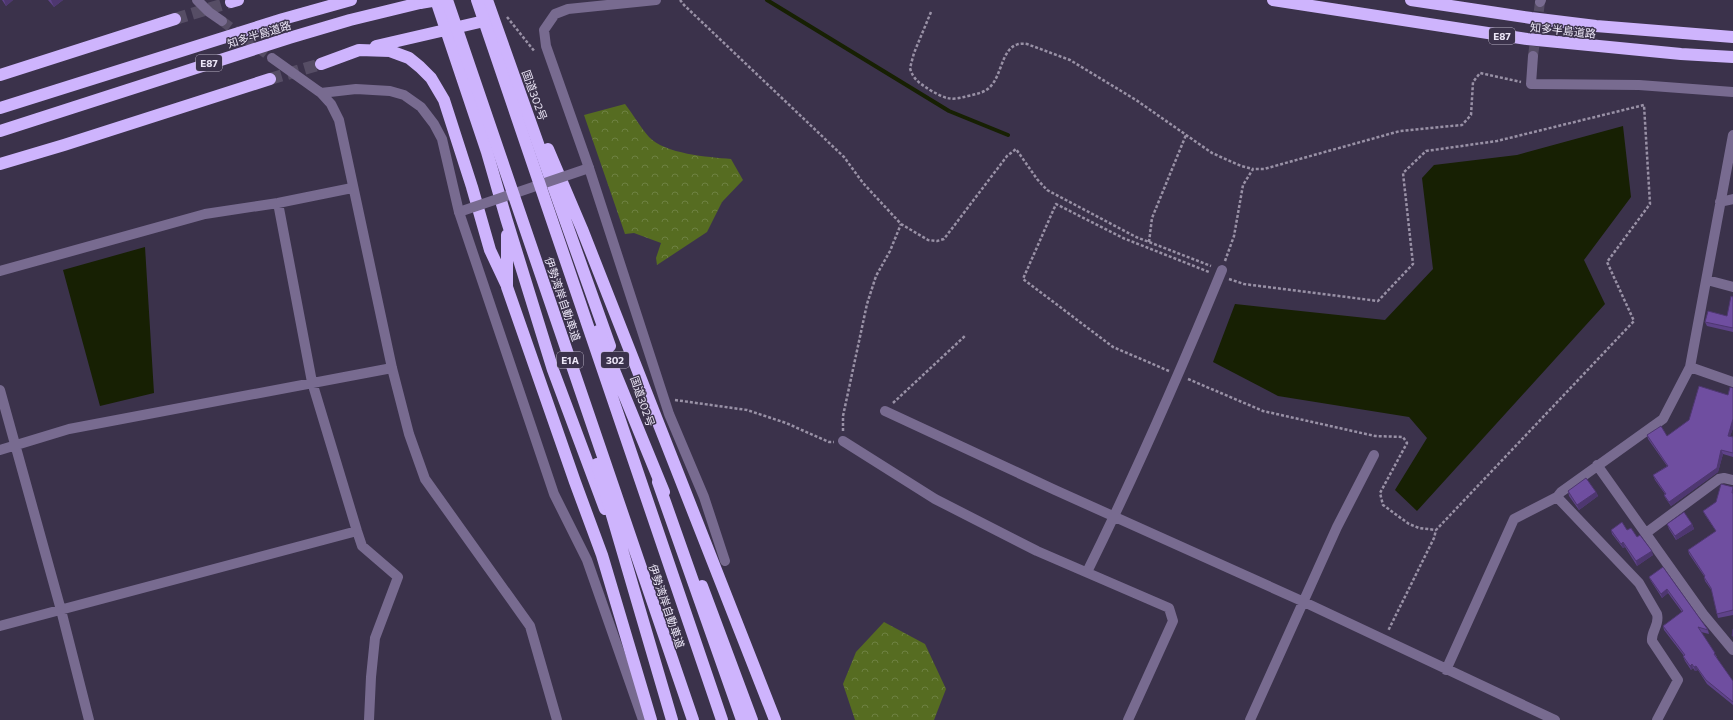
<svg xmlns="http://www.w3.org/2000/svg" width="1733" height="720" font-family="Commissioner,'Noto Sans JP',sans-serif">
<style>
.forest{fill:url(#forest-crowns)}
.water{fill:#172003}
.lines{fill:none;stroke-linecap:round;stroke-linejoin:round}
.stream{stroke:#172003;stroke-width:4}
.minor-tunnel{stroke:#564d65;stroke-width:10;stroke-dasharray:10 5;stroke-linecap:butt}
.highway-tunnel{stroke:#564d65;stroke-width:12;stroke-dasharray:12 6;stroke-linecap:butt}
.path{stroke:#9991a6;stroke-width:2.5;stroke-dasharray:3 2;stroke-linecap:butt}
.minor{stroke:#786b90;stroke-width:10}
.highway{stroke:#ceb4fd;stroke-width:12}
.minor-bridge{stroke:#786b90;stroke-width:10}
.highway-bridge{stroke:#ceb4fd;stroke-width:12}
.wall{fill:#5f438a}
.shaded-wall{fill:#4e3770}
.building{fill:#6f4ea0;stroke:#4e3770}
.labels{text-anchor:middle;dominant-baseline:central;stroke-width:3;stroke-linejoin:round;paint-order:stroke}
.shield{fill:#3b324b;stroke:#b7b0c3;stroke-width:1}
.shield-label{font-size:10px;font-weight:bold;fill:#ece6f7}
.street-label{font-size:11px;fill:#ece6f7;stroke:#3b324b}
</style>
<defs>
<pattern id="forest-crowns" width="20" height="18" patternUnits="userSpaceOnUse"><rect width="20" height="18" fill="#566c21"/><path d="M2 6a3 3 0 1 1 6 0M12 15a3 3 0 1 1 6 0" fill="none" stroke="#6e8142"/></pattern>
</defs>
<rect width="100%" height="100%" fill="#3b324b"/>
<path class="forest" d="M625,104C633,114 640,127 649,137C665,154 708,157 731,159L743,180L722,202L707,232L657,265L656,258L661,243L634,233L625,234L584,115Z
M884,622L925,644L946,689L934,720H855L843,684L856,652Z"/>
<path class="water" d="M1623,126L1631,197L1584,260L1605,304L1417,511L1395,490L1427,438L1409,417L1278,396L1213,362L1235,304L1385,320L1433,269L1422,178L1434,165L1517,155Z
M145,247L154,393L100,406L63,270Z"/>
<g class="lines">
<path class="stream" d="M767,0L949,111L1008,135"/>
<path class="minor-tunnel" d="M222,21L272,58
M1533,56L1540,2"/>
<path class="highway-tunnel" d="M175,19L231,2
M270,79L321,64"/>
<path class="path" d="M680,0L684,5L844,157L863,183L901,224L928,240L937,241L944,239L1007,156L1016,149L1037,179L1047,190L1136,237L1211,266
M931,12L914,53L910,68C913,80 921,84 930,90C946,99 950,101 968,96C976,94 984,93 990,87C1004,73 1001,40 1027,44L1070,60L1136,100L1212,153L1241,166L1253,169
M507,17L535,52
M1149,242L1152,218L1186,135
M1225,261L1234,236L1243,185L1253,169H1264L1400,131L1462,125L1471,115L1473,82L1480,73L1521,82
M1229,279L1244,284L1378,301L1413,264L1403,173L1426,151L1497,141L1644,105L1650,204L1607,262L1634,321L1436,530L1434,538L1388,631
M1169,371L1113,347L1023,279L1056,204L1123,238L1209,272
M1188,379L1263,411L1375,436L1403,437L1407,443L1380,493L1383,505L1409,524L1419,528L1436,530
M675,400L747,410L786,423L829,442H834
M893,403L966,335
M843,431V416L867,304L876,276L890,251L901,224"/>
<path class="minor" d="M197,0L209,12L222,21
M656,0L568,9L555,14L544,30L546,46L589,168L669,414L704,497L725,561
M1540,2L1541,0
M1533,56L1531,84L1639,85L1733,92
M272,58L321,93L331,104L339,120L392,368L409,434L425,479L530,626L557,720
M321,93L356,89L390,91L404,95L421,107L434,124L442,139L459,212L554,494L587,560L643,720
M1720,202L1733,199
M278,203L312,382L357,531L362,546L398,577L375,638L371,677L369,720
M0,271L205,214L278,203L352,188
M1707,280L1733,287
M1690,367L1733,382
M0,390L61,610L89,720
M885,411L1055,490L1304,602L1555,720
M843,441L935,499L1037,551L1169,608L1173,621L1128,720
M0,450L69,429L392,368
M1597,465L1703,614L1733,650
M1557,497L1639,583L1657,614C1660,625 1651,631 1652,641L1678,680L1657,720
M1646,533L1719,479L1724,478L1733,480
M1087,572C1136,473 1180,372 1222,270
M0,626L357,531
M1446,670L1514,519L1557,497L1561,492L1663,419L1690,367L1733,135
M1250,720L1337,527L1374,455"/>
<path class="highway" d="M436,0L487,152L506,218L553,370L605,509
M487,0L610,346
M1273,0L1527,39L1681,54L1733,57
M1411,0L1531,18L1596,26L1733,37
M231,2L238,0
M376,46L493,19
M321,64L359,50L390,51L409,58L420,67L431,78L444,100L472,187L490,250L506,284
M0,75L175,19
M0,108L283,19L351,0
M0,131L289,38L350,20L420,3
M548,149L582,229L775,720
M0,164L64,145L270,79
M507,235V287L575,482L602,555L651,720
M658,482L742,720
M702,586L752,720"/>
<path class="minor-bridge" d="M459,212L589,168"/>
<path class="highway-bridge" d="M447,0L693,720
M477,0L722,720
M420,3L438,0
M598,331L664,492
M597,464L672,720"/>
</g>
<path class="wall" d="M2,0H13L6,6Z
M48,0H63L54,7Z
M1733,297V332L1707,326L1705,322L1727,316Z
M1733,388V428L1730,436L1733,437V457L1723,454L1718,472L1671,506L1666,499L1664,495L1665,494L1655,480L1653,475L1667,466L1648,439L1647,435L1667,436L1728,395Z
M1733,487V615L1718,618L1717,614L1712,591L1705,581L1704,577V576L1689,554L1688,550L1716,531L1705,515L1703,511L1716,502Z
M1568,491L1596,492L1598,496L1579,510L1569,496Z
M1667,524H1692L1694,529L1676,540L1669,529Z
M1611,530H1627L1637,537L1653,555L1637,566L1625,547L1623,548L1612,534Z
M1663,567L1708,630L1709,634L1701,632L1717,657H1716L1733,681V705L1707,684L1698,670L1695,671L1693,668L1691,670L1685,661L1683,656H1684L1664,630L1663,626L1682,612L1668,593L1662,598L1651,581L1649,577Z"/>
<path class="shaded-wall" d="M4,0H13L6,6Z
M51,0H63L54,7Z
M1733,419V428L1729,440L1728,436Z
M1721,450L1723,454L1718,472L1671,506L1669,502Z
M1596,492L1598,496L1579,510L1577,505Z
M1692,524L1694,529L1676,540L1675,536Z
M1623,542L1625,547L1623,548L1621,544Z
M1652,551L1653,555L1637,566L1636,561Z
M1667,589L1668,593L1662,598L1661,594Z
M1692,664L1693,668L1691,670L1690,666Z
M1696,666L1698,670L1695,671L1694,667Z"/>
<path class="building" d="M1731,296L1733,297V328L1705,322L1708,311L1727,316Z
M1699,386L1728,395L1730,387L1733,388V419L1728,436L1733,437V453L1721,450L1717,468L1669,502L1664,495L1666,494L1653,475L1668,466L1647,435L1661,426L1667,436L1689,420Z
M1586,478L1596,492L1577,505L1568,491Z
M1721,484L1733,487L1732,493H1733V610L1717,614L1711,588L1704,577L1705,576L1688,550L1716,531L1703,511L1716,502Z
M1684,512L1692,524L1675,536L1667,524Z
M1622,522L1627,530L1631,528L1637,537L1640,535L1652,551L1636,561L1623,542L1621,544L1611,530Z
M1663,567L1708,630L1698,627L1715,653L1714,654L1733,681V702L1706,680L1696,666L1694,667L1692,664L1690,666L1683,656L1685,655L1663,626L1683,611L1667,589L1661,594L1649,577Z
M1733,629V636H1732Z"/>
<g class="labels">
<g class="shield">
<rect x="1489" y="28" width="26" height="16" rx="3"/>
<rect x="196" y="55" width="26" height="16" rx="3"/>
<rect x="557" y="352" width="26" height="16" rx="3"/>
<rect x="601" y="352" width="28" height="16" rx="3"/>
</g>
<g class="shield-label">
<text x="1502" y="36">E87</text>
<text x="209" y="63">E87</text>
<text x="570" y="360">E1A</text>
<text x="615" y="360">302</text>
</g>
<g class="street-label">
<text transform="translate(1563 30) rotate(6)">知多半島道路</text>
<text transform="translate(259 34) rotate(-17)">知多半島道路</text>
<text transform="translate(535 95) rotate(70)">国道302号</text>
<text transform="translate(563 299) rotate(71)">伊勢湾岸自動車道</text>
<text transform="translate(643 401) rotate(71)">国道302号</text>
<text transform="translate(667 606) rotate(71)">伊勢湾岸自動車道</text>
</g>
</g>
</svg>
